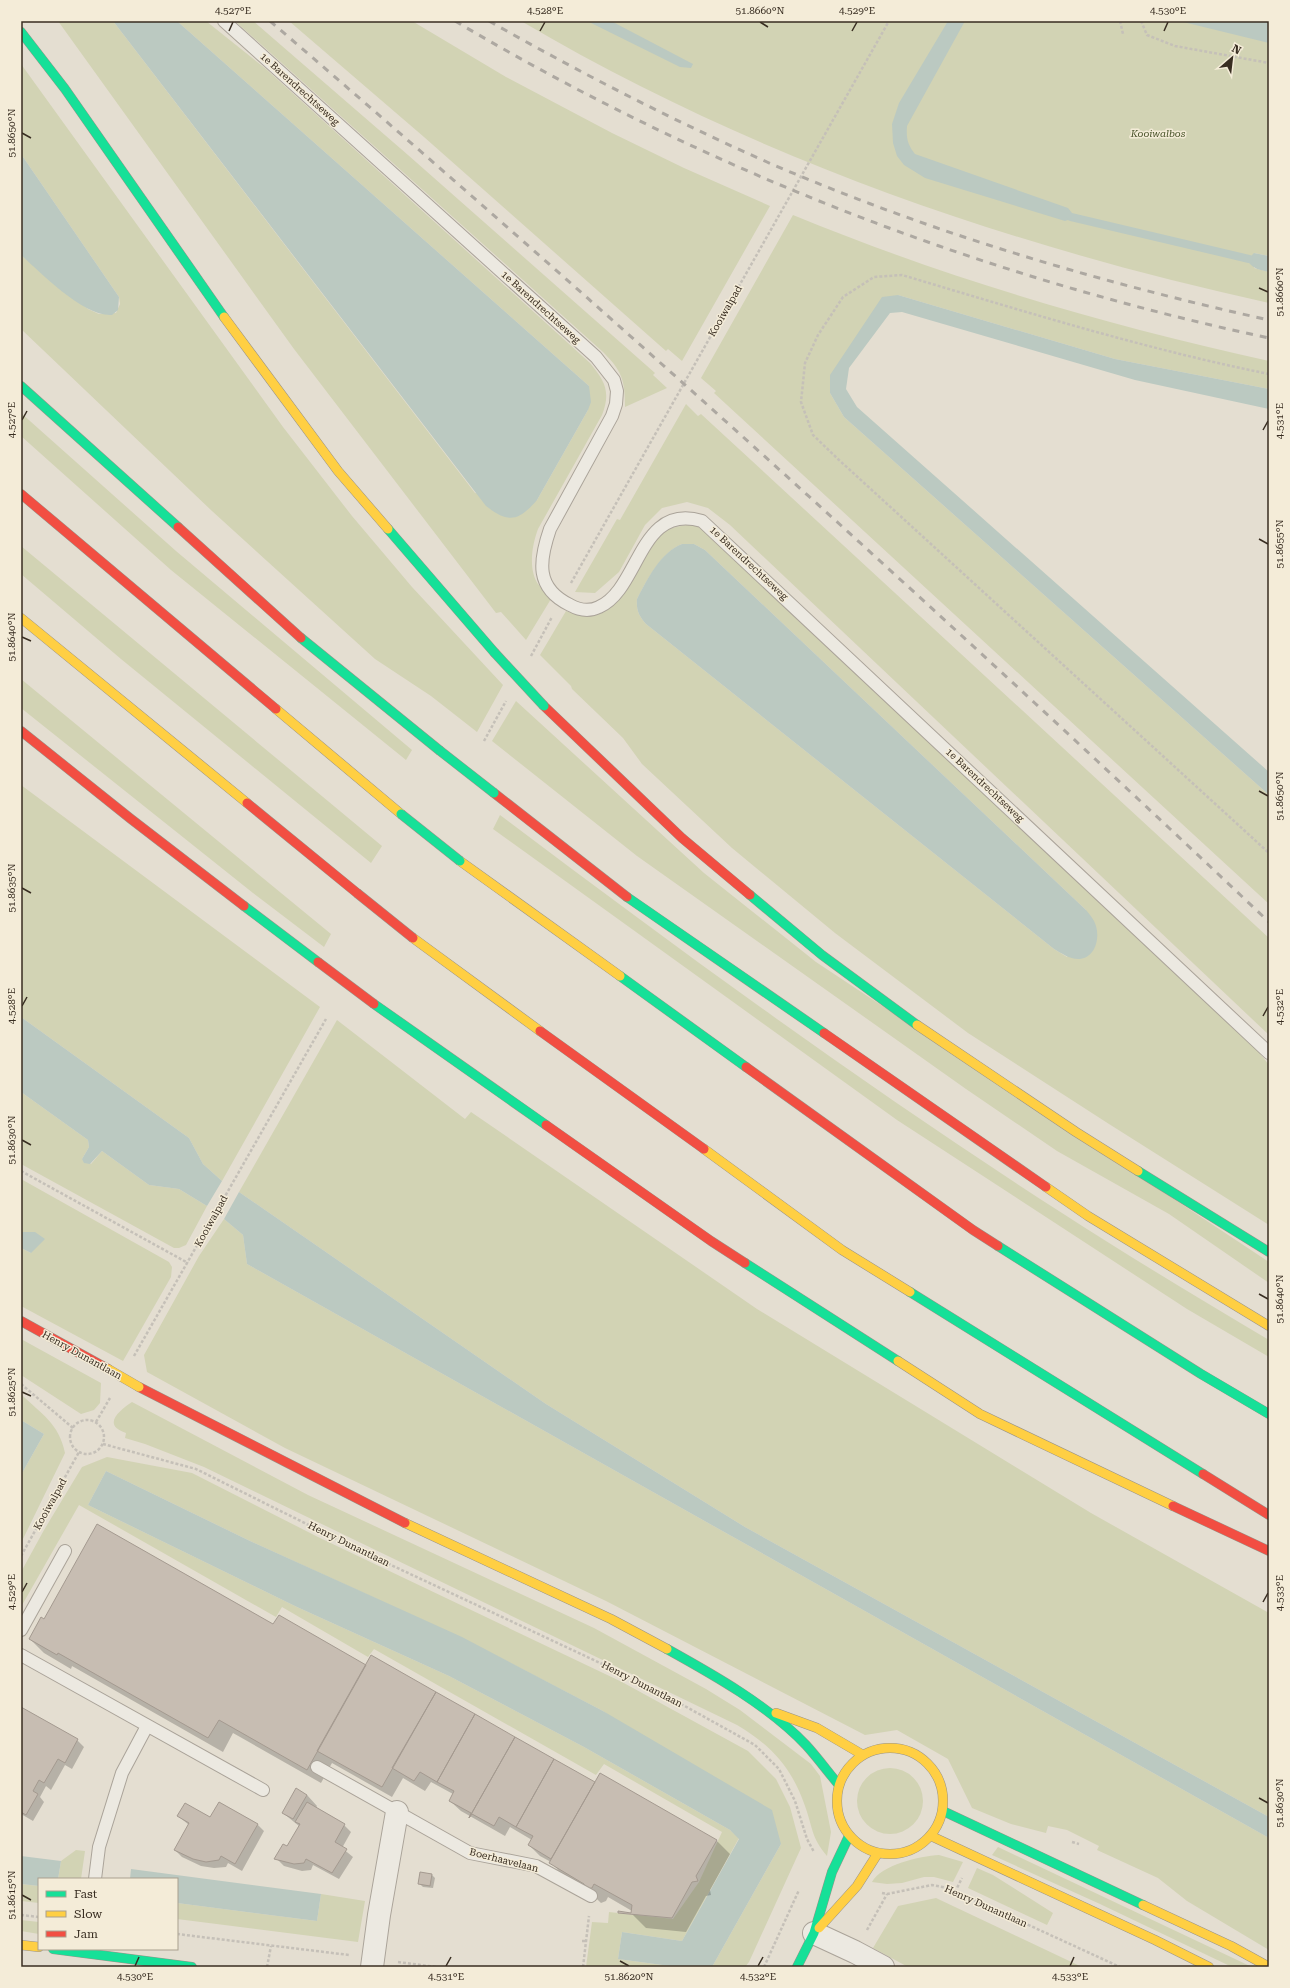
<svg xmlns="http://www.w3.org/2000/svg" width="1290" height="1988" font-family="'Roboto Serif',serif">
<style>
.green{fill:#d2d3b4;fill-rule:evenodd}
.water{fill:#bbc9c1}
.shadow{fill:#0003}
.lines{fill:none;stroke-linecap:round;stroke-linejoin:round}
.stream{stroke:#bbc9c1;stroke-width:8}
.building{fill:#c7bdb2;stroke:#a49a90}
.lane-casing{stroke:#aaa399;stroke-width:14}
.street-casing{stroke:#aaa399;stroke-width:24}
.fast-casing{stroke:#999389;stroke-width:10}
.slow-casing{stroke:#999389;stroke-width:10}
.jam-casing{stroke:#999389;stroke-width:10}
.path{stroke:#c5c0b8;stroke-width:2.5;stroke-dasharray:3 2;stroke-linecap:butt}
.lane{stroke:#ece9e1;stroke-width:12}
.street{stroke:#ece9e1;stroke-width:22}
.fast{stroke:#16e098;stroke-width:9}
.slow{stroke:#ffcf43;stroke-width:9}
.jam{stroke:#f24e42;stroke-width:9}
.rail{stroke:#ada8a1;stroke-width:3;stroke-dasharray:7 7;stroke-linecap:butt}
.fast-bridge-casing{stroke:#999389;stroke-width:10;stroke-linecap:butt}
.slow-bridge-casing{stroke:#999389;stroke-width:10;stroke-linecap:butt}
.jam-bridge-casing{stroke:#999389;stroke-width:10;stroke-linecap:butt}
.fast-bridge{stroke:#16e098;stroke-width:9}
.slow-bridge{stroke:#ffcf43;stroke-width:9}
.jam-bridge{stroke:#f24e42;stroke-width:9}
.ticks{fill:none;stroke:#382d21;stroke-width:1.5}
.labels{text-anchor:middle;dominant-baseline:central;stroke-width:3;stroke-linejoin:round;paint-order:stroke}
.street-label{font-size:10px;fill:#382d21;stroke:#f4ecd8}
.park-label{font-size:10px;font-style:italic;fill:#485329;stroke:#f4ecd8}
.neatline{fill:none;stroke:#382d21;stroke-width:1.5}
.ticks-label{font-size:10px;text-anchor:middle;fill:#382d21}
</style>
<rect width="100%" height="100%" fill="#e4ded1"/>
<path class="green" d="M58,21H113L475,493L537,500L588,410L589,386L177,21H206L266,69L590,363C605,381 611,392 602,415L538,529C532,545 528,569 538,584C542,589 547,594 551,599L526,640L501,612L496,613L294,349Z
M235,21H253L408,155L655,373L653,375L667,388L625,407C625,380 622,371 603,352Z
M289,21H412L506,77L612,133L684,168L770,206L682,361L668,349L666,351L424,137Z
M521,21H1269V256L1254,253V268L1269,272V303C1006,245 752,157 521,21Z
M21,64L283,427L352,516L412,587L503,685L477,732L431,696L375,659L212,511L21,329V255L68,294L88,309L99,314L116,313L120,304L119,297L21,154Z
M793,215C946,278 1106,325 1269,361V389L1115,359L898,295L830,393L844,417L1269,795V904L714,393L716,391L701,378Z
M686,404L698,416L701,414L1269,938V1035L730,525L708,508L687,502L662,508L645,525L619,572L595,593L575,592L617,519L620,520Z
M21,413L176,551L412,750L406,760L171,570L21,436Z
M697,524L1254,1046L1269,1065V1225L1109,1124L968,1033L835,933L732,848L642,764L623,738L572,689L571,686L540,655L566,611C623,634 630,568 657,538C666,527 684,525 697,524ZM682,544H694L705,550L1086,910L1067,957L1054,949L646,624C639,616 636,610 637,599C648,578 661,553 682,544Z
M21,546L382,846L371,863L121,659L21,574Z
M21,679L331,934L324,947L253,893L21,708Z
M516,701L704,873L816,962L1269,1262V1283L1169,1214L1057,1151L966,1089L637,856L492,741Z
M21,785L320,1007L222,1181L203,1164L189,1138L21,1017Z
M500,815C683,953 869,1089 1062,1213C1130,1257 1200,1299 1269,1340V1357L1187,1309L897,1120L493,829Z
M337,1020L465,1119L471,1112L757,1309L1091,1513L1269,1613V1817L745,1527L546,1404L239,1192Z
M21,1092L88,1140L89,1147L82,1159L91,1164L102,1151L149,1185L179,1189L207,1206L186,1245L179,1248H174L21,1164Z
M21,1179L169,1262L172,1267L171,1277L123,1361L21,1306V1248L31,1253L35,1232H21Z
M224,1219L243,1235L247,1264L1269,1838V1950L1187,1901L1158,1878L1097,1850L1099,1846L1067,1830L1048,1826L1046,1833L1011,1824L972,1808L948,1759L897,1730L865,1735L606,1601L285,1448L147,1372L144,1355L199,1256Z
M21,1339L101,1383L100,1403L94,1410L81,1414L21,1375Z
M21,1394C41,1414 59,1423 65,1453L21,1543V1475L44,1434L21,1420Z
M132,1402L308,1495L594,1628L706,1689L740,1710L811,1764L820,1776L831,1832L827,1856C811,1837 813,1828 805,1806C792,1768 771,1745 737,1725L204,1467L145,1444L125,1438L126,1433C101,1425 120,1410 132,1402Z
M107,1457L192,1473L318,1537L622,1682L748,1751L776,1779L790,1807L801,1848L749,1962L745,1967H712L781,1844L603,1711L462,1638L248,1540L106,1471L88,1505L297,1607L449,1676L584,1747L730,1830L739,1838L682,1941L622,1932L618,1959L677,1967H586L592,1922L608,1923L609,1912L673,1919L699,1882L722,1832L604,1764L596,1775L374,1649L368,1657L282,1607L276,1617L79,1505L21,1607V1572L44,1530L82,1467Z
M857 1801a33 33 0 1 1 66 0a33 33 0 1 1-66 0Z
M998,1847L1252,1967H1232L1100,1904L992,1855Z
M76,1850L85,1851L81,1879H58L61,1861Z
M939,1855L963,1862L953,1882L934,1877H924L902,1883L887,1884L872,1882C881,1865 920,1856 939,1855Z
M977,1868L993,1875L1053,1913L1047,1925L968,1888Z
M21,1884L39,1886V1903L21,1901Z
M321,1894L365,1901L358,1942L177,1919V1903L317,1921Z
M936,1898L1082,1967H908L873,1948L898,1906Z
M21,1920L39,1922V1934L21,1931Z"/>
<path class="water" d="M113,21H177L589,386L591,402L588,410L537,500C518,522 508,523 486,506Z
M587,21H611L693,64L691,68L680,67Z
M948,21H965L907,126C906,139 908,145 915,154L1068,208L1072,213L1068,220L1065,221L925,178L904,165L897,156L893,143L892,124L899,103Z
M1179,21H1269V43Z
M21,154L119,297L118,310L112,315C84,317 41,273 21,255Z
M1254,253L1269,256V272C1260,270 1254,269 1248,262L1251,256Z
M898,295L1115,359L1269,389V409L1135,380L902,312L890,313L849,368L846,389L857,407L1269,772V795L844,417L830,393V375L882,297Z
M682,544H694L705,550L1086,910C1089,914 1092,917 1094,921C1101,934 1097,957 1080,959C1071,960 1061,953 1054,949L646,624C639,616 636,610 637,599C648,578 660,553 682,544Z
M21,1017L189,1138L203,1164L222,1181L207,1206L179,1189L149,1185L102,1151L90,1164L84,1163L82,1159L89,1147L88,1140L21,1092Z
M239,1192L546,1404L745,1527L1269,1817V1838L247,1264L243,1235L224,1219Z
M21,1232H35L45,1239L31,1253L21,1248Z
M21,1420L44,1434L21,1475Z
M106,1471L248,1540L462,1637L603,1711L772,1810L781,1844L712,1967H677L618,1959L622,1932L682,1941L739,1839L730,1830L584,1747L449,1676L297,1607L88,1505Z
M21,1856L61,1861L58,1879H39V1886L21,1884Z
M131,1869L321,1894L317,1921L177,1903V1879H130Z"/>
<path class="shadow" d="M44,1620L273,1626L366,1666L595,1784L716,1840L730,1854L710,1890L711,1895L706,1896L686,1932L646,1928L632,1914V1911L608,1897L606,1901L601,1903L590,1892L564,1877L551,1862L540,1856L529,1845L532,1840L510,1827L505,1836L461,1811L450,1801L453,1794L431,1782L425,1791L403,1778L392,1797L332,1763L321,1783L233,1733L223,1752L72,1666L71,1669L44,1653L30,1639Z
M21,1708L77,1740L84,1747L72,1769L65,1765L51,1790L46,1786L40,1797L44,1802L33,1821L21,1814Z
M307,1795L317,1806L316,1808L344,1825L351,1832L342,1848L353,1857L339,1879L313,1865L311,1870L302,1871L284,1866L277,1859L288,1848L299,1826L283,1813Z
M178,1816L211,1818L257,1824L264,1831L242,1871L228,1863L226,1867L214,1868L201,1866L182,1857L175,1850L189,1825Z
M432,1875L435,1878L433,1888L423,1887L420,1884Z"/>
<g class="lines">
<path class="stream" d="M1071,217L1249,259"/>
</g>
<path class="building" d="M97,1524L273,1624L279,1615L366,1665L307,1770L219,1720L208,1738L58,1653L57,1655L29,1639L41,1617L44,1619Z
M371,1655L436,1692L382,1787L317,1751Z
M436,1692L475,1714L437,1782L420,1772L414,1781L392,1768Z
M21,1707L78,1739L65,1763L58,1759L44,1783L39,1780L33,1791L38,1794L26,1815L21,1812Z
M475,1714L515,1737L469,1818L471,1813L449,1801L454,1791L437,1782Z
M515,1737L554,1759L516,1827L499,1817L494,1826L472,1814L469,1818Z
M554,1759L595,1782L551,1859L528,1845L533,1836L516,1827Z
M600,1773L717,1840L696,1876L698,1881L692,1882L672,1918L618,1913V1911L631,1913L632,1905L594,1884L592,1888L586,1889L584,1884L549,1863Z
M296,1788L307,1795L293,1819L282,1813Z
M219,1802L258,1824L235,1864L221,1856L219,1860L206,1862L193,1859L174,1850L189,1823L177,1816L185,1803L210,1817Z
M307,1802L345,1824L335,1842L347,1849L332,1873L306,1859L304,1863L294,1864L274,1859L283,1844L287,1846L300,1824L295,1822Z
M420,1872L432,1874L430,1886L418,1884Z"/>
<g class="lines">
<defs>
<path id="lane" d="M224,21L596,357L614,380L617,391L616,404L612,416L550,529C539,561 535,588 570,605C579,610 589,612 599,607C640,589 639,502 702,521L1269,1053
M21,1630L65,1551
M21,1655L263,1790
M317,1767L470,1853L536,1866L591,1896
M95,1879L99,1847L122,1773L147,1726"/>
<path id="street" d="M814,1933L855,1952L883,1967
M372,1967L379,1915L397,1812"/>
<path id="fast" d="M21,32L65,89L224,317
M21,386L178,527
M388,529L494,652
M301,638L439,750
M750,895L822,955L917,1025
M627,897L824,1033
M244,906L318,962
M620,976L746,1067
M374,1004L546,1125
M1138,1171L1269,1252
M998,1246L1201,1374L1269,1414
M745,1263L898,1361
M910,1292L1203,1474
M667,1649C714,1675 769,1706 806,1745C817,1757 828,1772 839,1785
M943,1811L1143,1905
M53,1949L192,1967
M797,1967L814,1933L832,1872L849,1836"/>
<path id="slow" d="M224,317L338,471L388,529
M21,618L247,803
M276,709L401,814
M460,861L620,976
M413,938L540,1031
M917,1025L1076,1132L1138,1171
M704,1149L842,1250L910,1292
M1046,1187L1088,1216L1269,1326
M898,1361L980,1414L1173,1506
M405,1523L611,1619L667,1649
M776,1713L817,1728L863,1755
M837 1801a53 53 0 1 1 106 0a53 53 0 1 1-106 0Z
M931,1836L1155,1940L1209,1967
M1143,1905L1231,1946L1269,1967
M819,1928L857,1886L878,1853
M21,1945L39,1947"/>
<path id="jam" d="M21,494L276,709
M178,527L301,638
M544,706L682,838L750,895
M21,731L131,819L244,906
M494,793L627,897
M247,803L357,893
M540,1031L704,1149
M824,1033L1046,1187
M746,1067L973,1230L998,1246
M546,1125L711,1241L745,1263
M21,1321L108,1369
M139,1387L405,1523
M1203,1474L1269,1515
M1173,1506L1269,1551"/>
</defs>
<use href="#lane" class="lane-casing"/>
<use href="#street" class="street-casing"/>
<use href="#fast" class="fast-casing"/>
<use href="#slow" class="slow-casing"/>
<use href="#jam" class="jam-casing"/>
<path class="path" d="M1120,21L1123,34
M1141,21L1147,35L1175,46L1269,63
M1269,374C1145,349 1023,311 902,275L874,277L843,297L818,335L805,363L801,402L813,435L839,460L1269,853
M571,583L889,21
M531,656L552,617
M484,741L506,701
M21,1171L188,1263
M134,1356L326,1019
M21,1384L73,1428
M70 1437a17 17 0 1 1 34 0a17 17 0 1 1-34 0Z
M96,1422L110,1398
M103,1444L196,1469L357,1549L645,1684L755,1745L779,1769L795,1801L807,1839L814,1852
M21,1556L79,1452
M1072,1842L1079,1844
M955,1892L962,1878
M882,1893L887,1894L932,1885L948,1888L1120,1967
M21,1915L39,1917
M867,1930L887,1894
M177,1934L349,1955
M582,1941H586
M398,1962L436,1967
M267,1967L271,1946
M583,1967L589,1916
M764,1967L799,1890"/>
<use href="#lane" class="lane"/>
<use href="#street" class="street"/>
<use href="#fast" class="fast"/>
<use href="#slow" class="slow"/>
<use href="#jam" class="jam"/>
<path class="rail" d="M270,21C610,313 943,614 1269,922
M455,21C708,171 982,277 1269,338
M489,21C579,72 672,120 767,162C928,232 1097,282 1269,320"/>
<defs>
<path id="fast-bridge" d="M494,652L544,706
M439,750L494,793
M401,814L460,861"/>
<path id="slow-bridge" d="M108,1369L139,1387"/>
<path id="jam-bridge" d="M357,893L413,938
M318,962L374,1004"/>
</defs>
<use href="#fast-bridge" class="fast-bridge-casing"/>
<use href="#slow-bridge" class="slow-bridge-casing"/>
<use href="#jam-bridge" class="jam-bridge-casing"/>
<use href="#fast-bridge" class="fast-bridge"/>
<use href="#slow-bridge" class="slow-bridge"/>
<use href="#jam-bridge" class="jam-bridge"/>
</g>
<path class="ticks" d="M760,22L768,27M229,31L233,22M540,31L545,22M852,31L857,22M1164,31L1168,22M22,133L31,138M1259,288L1268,292M22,420L27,411M1263,430L1268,421M1259,539L1268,544M22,637L31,641M1259,791L1268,796M22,888L31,893M22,1006L27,997M1263,1016L1268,1007M22,1140L31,1145M1259,1294L1268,1299M22,1392L31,1396M22,1592L27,1583M1263,1602L1268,1593M1259,1798L1268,1803M22,1895L31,1900M620,1961L629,1966M135,1966L139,1957M446,1966L451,1957M758,1966L763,1957M1070,1966L1074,1957"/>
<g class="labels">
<g class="street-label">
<text transform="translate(300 89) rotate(42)">1e Barendrechtseweg</text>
<text transform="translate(541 307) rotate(42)">1e Barendrechtseweg</text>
<text transform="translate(725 311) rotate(-60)">Kooiwalpad</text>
<text transform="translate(749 563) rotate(43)">1e Barendrechtseweg</text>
<text transform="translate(985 785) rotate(43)">1e Barendrechtseweg</text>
<text transform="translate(211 1221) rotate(-61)">Kooiwalpad</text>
<text transform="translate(82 1355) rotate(29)">Henry Dunantlaan</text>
<text transform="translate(50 1504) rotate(-61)">Kooiwalpad</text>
<text transform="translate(349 1544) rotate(26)">Henry Dunantlaan</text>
<text transform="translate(642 1684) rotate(27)">Henry Dunantlaan</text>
<text transform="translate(504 1860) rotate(14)">Boerhaavelaan</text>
<text transform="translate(986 1906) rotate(24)">Henry Dunantlaan</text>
</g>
<g class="park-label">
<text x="1158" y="133">Kooiwalbos</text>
</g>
</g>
<rect width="1290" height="1988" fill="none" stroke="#f4ecd8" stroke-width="44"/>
<rect x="38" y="1878" width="140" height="72" fill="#f4ecd8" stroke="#a9a08f"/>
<rect x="46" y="1891" width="20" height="6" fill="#16e098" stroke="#a9a08f"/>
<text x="74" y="1898" font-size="12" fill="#382d21">Fast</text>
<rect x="46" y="1911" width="20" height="6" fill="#ffcf43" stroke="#a9a08f"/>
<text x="74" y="1918" font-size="12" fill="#382d21">Slow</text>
<rect x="46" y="1931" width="20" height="6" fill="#f24e42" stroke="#a9a08f"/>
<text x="74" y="1938" font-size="12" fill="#382d21">Jam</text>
<g transform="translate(1232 58) rotate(28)" stroke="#f4ecd8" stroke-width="3" paint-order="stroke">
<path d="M0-3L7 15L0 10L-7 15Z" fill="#382d21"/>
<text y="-6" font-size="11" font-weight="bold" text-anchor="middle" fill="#382d21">N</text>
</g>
<rect x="22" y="22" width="1246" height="1944" class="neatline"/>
<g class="ticks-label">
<text x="233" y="14">4.527°E</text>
<text x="545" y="14">4.528°E</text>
<text x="760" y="14">51.8660°N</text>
<text x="857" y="14">4.529°E</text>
<text x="1168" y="14">4.530°E</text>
<text transform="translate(11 133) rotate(-90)" y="4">51.8650°N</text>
<text transform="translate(1279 292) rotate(-90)" y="4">51.8660°N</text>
<text transform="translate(11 420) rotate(-90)" y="4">4.527°E</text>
<text transform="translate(1279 421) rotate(-90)" y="4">4.531°E</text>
<text transform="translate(1279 544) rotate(-90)" y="4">51.8655°N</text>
<text transform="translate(11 637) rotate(-90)" y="4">51.8640°N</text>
<text transform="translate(1279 796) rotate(-90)" y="4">51.8650°N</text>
<text transform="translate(11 888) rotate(-90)" y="4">51.8635°N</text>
<text transform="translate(11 1006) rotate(-90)" y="4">4.528°E</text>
<text transform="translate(1279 1007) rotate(-90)" y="4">4.532°E</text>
<text transform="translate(11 1140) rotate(-90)" y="4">51.8630°N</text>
<text transform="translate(1279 1299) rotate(-90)" y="4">51.8640°N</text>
<text transform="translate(11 1392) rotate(-90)" y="4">51.8625°N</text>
<text transform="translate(11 1592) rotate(-90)" y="4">4.529°E</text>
<text transform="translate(1279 1593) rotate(-90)" y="4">4.533°E</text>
<text transform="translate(1279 1803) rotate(-90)" y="4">51.8630°N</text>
<text transform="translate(11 1895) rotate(-90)" y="4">51.8615°N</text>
<text x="135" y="1980">4.530°E</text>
<text x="446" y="1980">4.531°E</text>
<text x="629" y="1980">51.8620°N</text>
<text x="758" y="1980">4.532°E</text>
<text x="1070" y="1980">4.533°E</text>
</g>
</svg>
